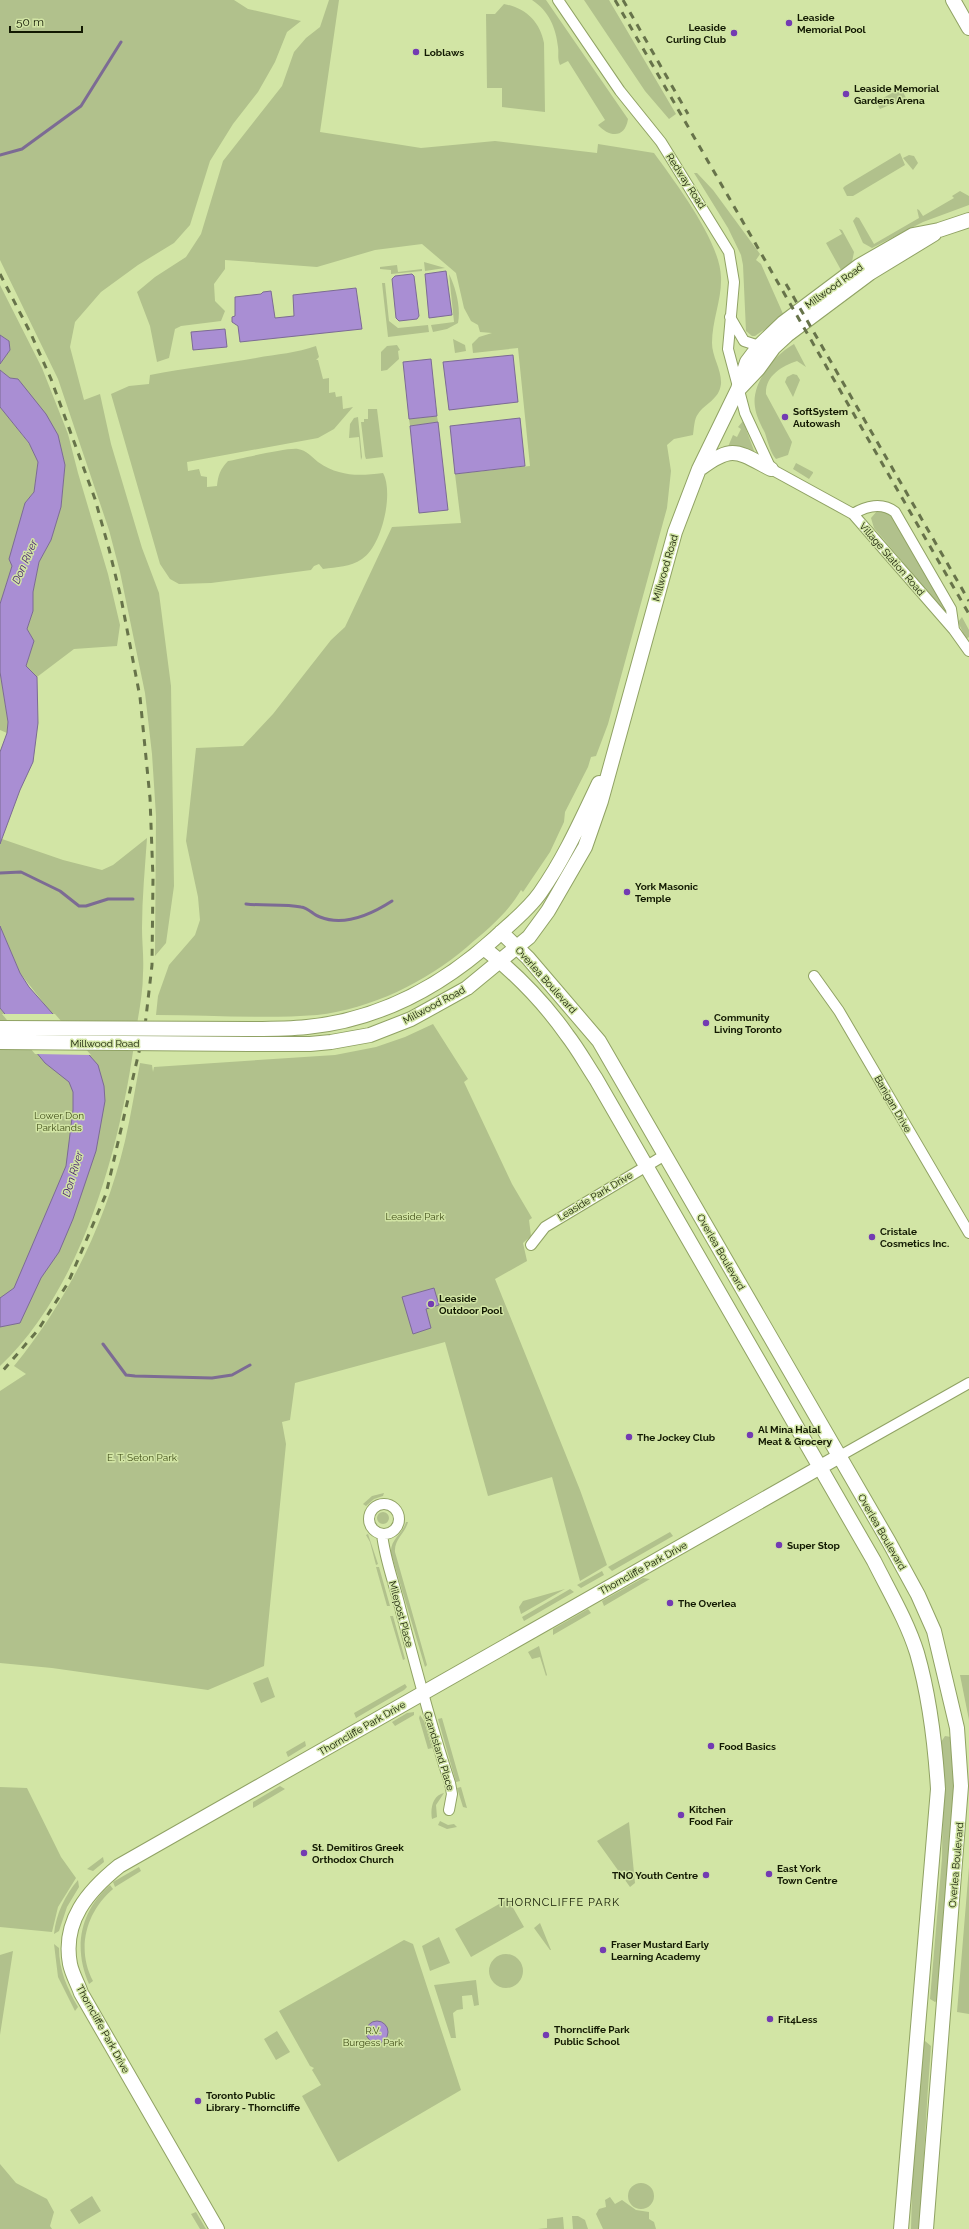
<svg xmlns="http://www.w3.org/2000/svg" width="969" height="2229" font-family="Raleway,sans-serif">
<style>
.green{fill:#b1c18c}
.water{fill:#a98ed3;stroke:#7c6b94}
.pier{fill:#d2e5a5}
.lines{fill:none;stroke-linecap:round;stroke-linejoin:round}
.stream{stroke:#7c6b94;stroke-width:3}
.street-casing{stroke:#90a264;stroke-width:12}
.secondary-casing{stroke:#90a264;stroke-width:16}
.street{stroke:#fff;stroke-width:10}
.secondary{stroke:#fff;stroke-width:14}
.rail{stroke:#67734a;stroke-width:3;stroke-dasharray:7 7;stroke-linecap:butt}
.secondary-bridge-casing{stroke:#90a264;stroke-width:16;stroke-linecap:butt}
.secondary-bridge{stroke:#fff;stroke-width:14}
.poi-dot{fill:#733bb2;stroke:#d2e5a5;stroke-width:1.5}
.labels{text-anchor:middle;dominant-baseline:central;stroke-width:3;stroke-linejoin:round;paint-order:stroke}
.poi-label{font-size:10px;font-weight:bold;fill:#121902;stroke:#d2e5a5;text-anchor:start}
.street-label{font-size:10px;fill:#121902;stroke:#d2e5a5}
.park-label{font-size:10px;fill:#43501a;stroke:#d2e5a5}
.water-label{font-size:11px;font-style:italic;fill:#472071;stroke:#d2e5a5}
.neighbourhood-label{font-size:11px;letter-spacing:1px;fill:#121902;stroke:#d2e5a5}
</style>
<rect width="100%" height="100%" fill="#d2e5a5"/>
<path class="green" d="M0,0H234L248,9L301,21L287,32L275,62L258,92L233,124L210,161L190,225L174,243L138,265L101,292L75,322L70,347L84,400L100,394L111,444L142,548L159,593L171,686L174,886L166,943L155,956L156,816L152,754L145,693L120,572L109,530L58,379L0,260Z
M329,0H339L320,132L421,148L495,141L597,153L598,144L654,153C675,182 720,241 721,277C722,299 712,320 712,343C712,357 722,370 721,384C719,400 705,403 698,414C694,419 694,429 693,435L674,439L667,445L671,471L667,508L608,724L596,756L591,757L588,767L565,812L564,822L550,852L523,892L521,890C508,913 487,930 467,947C426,982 371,1009 317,1015C266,1019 208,1015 156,1015L158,996L169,965L195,935L200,920L198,897L186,841L196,748L243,746L273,714L331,640L345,627L392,527L461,523L455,474L530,466L518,348L473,353L472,344L479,337L492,333L480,332L478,325L471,321L464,308L456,273L422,244L375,250L317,267L225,260V269L214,284L215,301L225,311L221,321L181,326L175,329L169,358L157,362L150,326L137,292L155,277L186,257L201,234L223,161L282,86L294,52L306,38L320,27Z
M532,0H546L628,119C625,139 609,137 598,125L605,120L568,61L560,65C557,58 559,54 558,47C556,28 549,11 532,0Z
M584,0H609L676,114L669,119L645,91Z
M504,4C526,8 540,22 544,43L545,112L502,107V88H487L486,14H495Z
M901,88L906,98L880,109L876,102Z
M900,153L905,165L853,196H847L843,188L845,186Z
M909,155L914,156L918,163L913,170L903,158Z
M694,173H697L713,190L760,254L756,260L761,264L784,316L755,336H752L746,331L743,265L741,255L728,228Z
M960,191L969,196V205L923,222L872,248L863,243L853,221L856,217L859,218L874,244L919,218L917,209L919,210L923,216L954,198L952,196Z
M839,229L842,230L854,252L852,262L841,270L826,243L842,234Z
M424,262L445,268L425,271Z
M397,265L398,272L422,269V271L391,274V270L380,269V267Z
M449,274C456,288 461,308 458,323L447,329L433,332L431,325L454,322Z
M382,283H385L389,321L398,328L428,325L429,332L388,337Z
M0,285L42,368L68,434L78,473L108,574L120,625L117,646L74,649L37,677L26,666L34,641L27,629L33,611V592L39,562L51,540L61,507L65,465L58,436L18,379L10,378L0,370V364L10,350L9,341L0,335Z
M453,339L465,345L466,351L455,353Z
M794,344L806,367L797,361C782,366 765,376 766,394L792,442L788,455L776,459C770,452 768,442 765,433C761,425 756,416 755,407C751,383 774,355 794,344Z
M397,345L400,350L398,351L399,359L387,370L381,371V352L387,346Z
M316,346L319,357L316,360H318L323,379L329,378V393L335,392L336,397L342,396L343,409L353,407L334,429L318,438L187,462L188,471L199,469L201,476L207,477V487L217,486C218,476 220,469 228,461C240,459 289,447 298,449C306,450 312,457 318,462C340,477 359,476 383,473C394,493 382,546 362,559C350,567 337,567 323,569L319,564L314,566L311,570L211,583L179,584L170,579L160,564L111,394L129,386L149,384L150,375C185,368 221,364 256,358C277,354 297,353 316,346Z
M793,374L797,375L800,380L793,397L785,382L787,377Z
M0,406L30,445L38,462L34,492L25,503L12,566L0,604Z
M368,409H377L383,457L366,459L365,456L361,422H364V419H368Z
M437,416L438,422L410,426L409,419Z
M358,417L362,457L361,460L359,437L349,438L350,424L354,418Z
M743,421L756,456L727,449L733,435L737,437L741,429L738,427Z
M796,463L813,472V473L809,479L793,469Z
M877,511H889L947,610V612L943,610L874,528L871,518Z
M962,617L969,630V637L966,639L958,622Z
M0,672L8,722L7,733L0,730Z
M147,838C145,868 142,898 142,928C142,943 144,958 143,973C143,992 139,1012 136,1030C122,1142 84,1287 0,1366V1008L3,1012L53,1015L20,973L0,926V844L2,839L63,860L102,870L113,865Z
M433,1024L468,1079L464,1082L512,1184L532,1218L529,1220L531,1236L523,1243L527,1261L495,1279L580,1490L607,1565L580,1581L552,1477L488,1496L445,1342L295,1383L290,1420L282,1422L286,1444L264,1666L208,1690L52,1668L0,1663V1391L26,1374L14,1366C68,1300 105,1224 125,1141C131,1115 135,1089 140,1063L152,1065L153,1072L154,1067L335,1055L376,1047L405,1037Z
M384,1493L383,1496L374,1499L366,1506L363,1504L372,1496Z
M377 1518a6 6 0 1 1 12 0a6 6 0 1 1-12 0Z
M406,1522H408C405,1534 394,1539 395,1552L427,1665L425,1667L391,1553C390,1539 403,1534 406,1522Z
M670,1532L673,1536L612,1571L608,1567Z
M368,1534L378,1564L376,1565L370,1542L366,1535Z
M376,1567H379L390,1606H387Z
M602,1571L604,1575L581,1588L577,1585Z
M643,1578L650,1579L604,1606L602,1601Z
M565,1589L521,1614L519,1607L523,1601Z
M570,1589L574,1592L524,1621L522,1617Z
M588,1609L591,1613L553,1635V1629Z
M390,1616H393L405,1659L403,1660Z
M539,1646L547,1675L546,1676L540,1657L532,1659L528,1652Z
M960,1675H969V1720Z
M268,1677L275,1697L261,1703L253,1683Z
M405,1684L407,1687L404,1690L356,1718L354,1713Z
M414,1712V1715L395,1726L392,1722L407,1713Z
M420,1715L424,1721L432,1748L428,1749L419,1718Z
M442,1718L460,1781L456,1782L438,1719Z
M945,1736L951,1737L956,1782L939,1999L935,2002L930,1999L942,1858L943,1789L941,1742Z
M305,1741L306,1746L288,1757L286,1752Z
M280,1786L285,1789L253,1808V1802Z
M0,1787L27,1788L61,1857L76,1878L58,1907L52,1932L0,1927Z
M461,1787L467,1808L463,1807L457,1788Z
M444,1793L436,1805L437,1817L432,1819C430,1808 433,1795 444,1793Z
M440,1821L448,1825L454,1824L457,1827L447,1829L438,1825Z
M629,1822L635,1883L630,1887L597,1841Z
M103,1857L104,1862L93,1871L87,1869Z
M139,1867L141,1871L115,1887L113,1882Z
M969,1867V2014L957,2012Z
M78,1880L79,1887L67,1907L59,1931L54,1934C56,1914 65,1895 78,1880Z
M110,1885L113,1889C86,1912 76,1949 93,1981L89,1984C73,1948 80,1911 110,1885Z
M508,1899L524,1927L471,1957L455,1929Z
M540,1923L551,1950H550L534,1928Z
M439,1937L450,1963L430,1971L422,1946Z
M404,1940L413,1944L461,2090L338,2162L302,2096L321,2085L312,2070L314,2068L310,2066L279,2011Z
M54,1944L59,1948C59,1970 67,1988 78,2007L75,2011L58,1977Z
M13,1951L0,2035V1955Z
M489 1971a17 17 0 1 1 34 0a17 17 0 1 1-34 0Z
M476,1980L479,2005L474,2006L472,1995L462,1996L463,2009L457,2010L453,2013L456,2038H451L434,1985Z
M277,2031L290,2052L276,2060L264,2039Z
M925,2041L931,2046C926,2107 924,2168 919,2229H911L913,2155L924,2042Z
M0,2164L16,2183L47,2199L54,2212L50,2226L52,2229H0Z
M628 2196a13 13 0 1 1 26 0a13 13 0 1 1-26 0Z
M92,2196L101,2211L79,2224L70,2210Z
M610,2197L615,2204L622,2200L636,2210L649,2212V2219L654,2222L656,2229H603L596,2214L599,2209L606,2207L605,2200Z
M196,2212L206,2229H200L191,2214Z
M572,2216H578L585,2220L588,2229H573Z
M563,2217L564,2229H538L547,2228V2219Z"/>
<path class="water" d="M446,271L452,315L429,318L425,274Z
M412,274L414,276L419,316L417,319L399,321L396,318L392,279L395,276Z
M356,288L362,329L240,342L238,326L232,322V317L235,316V297L261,294L263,292L271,291L275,318L294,316L293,295Z
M225,329L227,347L193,350L191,332Z
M0,335L9,341L10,350L0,364Z
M513,355L518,402L449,410L443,362Z
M431,359L437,416L409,419L403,362Z
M0,370L10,378L18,379L46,414L58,435L65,465L61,507L51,540L39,562L33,592V611L27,629L34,641L26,666L37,677L38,723L33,762L20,790L0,844V752L7,733L8,722L0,672V604L12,566L9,559L25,503L34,492L38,462L29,443L0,407Z
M520,418L525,466L455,474L450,426Z
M438,422L448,510L419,513L410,426Z
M0,926L20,973L29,987L98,1065L104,1086L105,1101L96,1151L73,1219L59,1252L41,1278L20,1323L0,1327V1298L14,1288L66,1166L73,1110V1092L69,1082L45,1063L0,1008Z
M434,1288L439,1305L426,1309L431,1328L413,1334L402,1297Z
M366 2032a11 11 0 1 1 22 0a11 11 0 1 1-22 0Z"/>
<path class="pier" d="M2,1014H55L91,1055L35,1054Z"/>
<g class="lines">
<path class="stream" d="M0,155L22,149L81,106L121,42
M0,873L21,872L60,891L79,906H86L108,899H133
M246,904C264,906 284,904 301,907C309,908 313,915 320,917C345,927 372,914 392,901
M103,1344L126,1375L135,1376L212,1378L232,1375L250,1365"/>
<defs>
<path id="street" d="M558,0L620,91L661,142L729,252L734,282L728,349L745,413L771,469L853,514L954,630L969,651
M730,317L744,341L759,346
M853,514C866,506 882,502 895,512L951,609L954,630
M814,976L839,1011L969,1233
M531,1245L545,1227L665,1155
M838,1457L969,1383
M369 1519a15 15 0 1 1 30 0a15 15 0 1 1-30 0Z
M382,1534C385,1561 395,1585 401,1611C416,1669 431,1726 450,1783L452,1794L449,1810"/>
<path id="secondary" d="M953,0L969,28
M740,388L758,369L774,347L787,335L870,273L934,234
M701,468C733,444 738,452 771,469
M501,932L528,958L599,1041L889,1542L918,1595L934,1631L957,1728L961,1786L926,2229
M484,948C515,973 544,1002 567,1035C578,1049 586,1064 596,1079L874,1561C889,1591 907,1621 917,1653C930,1698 935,1742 938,1789L901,2229
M249,1029C268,1029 288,1029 307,1027C379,1020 442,986 495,938C511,923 528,910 540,893C564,859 581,821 599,783
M249,1044H310L331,1042L370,1035L411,1019L467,988L529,937L548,911L585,847L601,801L675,532L699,469L738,389L747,362L759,346L783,323L859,266L913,235L939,230L969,220
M217,2229L81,1993C78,1984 72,1974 70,1964C62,1921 88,1891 119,1866L838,1457"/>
</defs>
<use href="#street" class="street-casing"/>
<use href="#secondary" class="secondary-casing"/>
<use href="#street" class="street"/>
<use href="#secondary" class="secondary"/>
<path class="rail" d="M615,0L969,614
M623,0L688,114
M0,274L31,334L51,379L95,499L109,549L121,598L140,697L150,798L153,878L152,965L145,1026L106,1194L68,1283L38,1330L0,1374
M786,284L969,601"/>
<defs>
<path id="secondary-bridge" d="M0,1028L249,1029
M0,1042L249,1044"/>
</defs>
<use href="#secondary-bridge" class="secondary-bridge-casing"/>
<use href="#secondary-bridge" class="secondary-bridge"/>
</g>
<g class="poi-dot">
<circle cx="789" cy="23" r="4"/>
<circle cx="734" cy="33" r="4"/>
<circle cx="416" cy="52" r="4"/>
<circle cx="846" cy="94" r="4"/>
<circle cx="785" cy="417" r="4"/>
<circle cx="627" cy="892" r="4"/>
<circle cx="706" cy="1023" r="4"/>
<circle cx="872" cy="1237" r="4"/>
<circle cx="431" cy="1304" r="4"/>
<circle cx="750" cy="1435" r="4"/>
<circle cx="629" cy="1437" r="4"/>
<circle cx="779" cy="1545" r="4"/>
<circle cx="670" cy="1603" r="4"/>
<circle cx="711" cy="1746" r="4"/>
<circle cx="681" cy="1815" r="4"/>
<circle cx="304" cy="1853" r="4"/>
<circle cx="769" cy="1874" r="4"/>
<circle cx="706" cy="1875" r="4"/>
<circle cx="603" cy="1950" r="4"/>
<circle cx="770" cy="2019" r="4"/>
<circle cx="546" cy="2035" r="4"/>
<circle cx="198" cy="2101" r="4"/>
</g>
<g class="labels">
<g class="poi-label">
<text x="797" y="17">Leaside<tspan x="797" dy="12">Memorial Pool</tspan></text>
<text x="726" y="27" text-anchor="end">Leaside<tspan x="726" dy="12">Curling Club</tspan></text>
<text x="424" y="52">Loblaws</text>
<text x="854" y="88">Leaside Memorial<tspan x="854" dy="12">Gardens Arena</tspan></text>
<text x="793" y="411">SoftSystem<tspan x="793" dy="12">Autowash</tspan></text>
<text x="635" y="886">York Masonic<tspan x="635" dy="12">Temple</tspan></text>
<text x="714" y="1017">Community<tspan x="714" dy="12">Living Toronto</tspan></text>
<text x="880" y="1231">Cristale<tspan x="880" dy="12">Cosmetics Inc.</tspan></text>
<text x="439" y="1298">Leaside<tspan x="439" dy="12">Outdoor Pool</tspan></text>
<text x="758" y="1429">Al Mina Halal<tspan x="758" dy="12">Meat &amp; Grocery</tspan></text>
<text x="637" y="1437">The Jockey Club</text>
<text x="787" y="1545">Super Stop</text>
<text x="678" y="1603">The Overlea</text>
<text x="719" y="1746">Food Basics</text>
<text x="689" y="1809">Kitchen<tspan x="689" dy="12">Food Fair</tspan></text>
<text x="312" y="1847">St. Demitiros Greek<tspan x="312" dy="12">Orthodox Church</tspan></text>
<text x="777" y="1868">East York<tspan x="777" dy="12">Town Centre</tspan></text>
<text x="698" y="1875" text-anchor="end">TNO Youth Centre</text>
<text x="611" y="1944">Fraser Mustard Early<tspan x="611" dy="12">Learning Academy</tspan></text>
<text x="778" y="2019">Fit4Less</text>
<text x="554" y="2029">Thorncliffe Park<tspan x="554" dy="12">Public School</tspan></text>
<text x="206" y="2095">Toronto Public<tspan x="206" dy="12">Library - Thorncliffe</tspan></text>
</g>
<g class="street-label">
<text transform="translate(686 181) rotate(57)">Redway Road</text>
<text transform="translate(834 286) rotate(-36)">Millwood Road</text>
<text transform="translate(892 559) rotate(49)">Village Station Road</text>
<text transform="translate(665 568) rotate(-74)">Millwood Road</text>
<text transform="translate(546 980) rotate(48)">Overlea Boulevard</text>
<text transform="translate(434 1005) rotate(-28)">Millwood Road</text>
<text x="105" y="1043">Millwood Road</text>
<text transform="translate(893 1104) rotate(60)">Banigan Drive</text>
<text transform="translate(595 1196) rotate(-31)">Leaside Park Drive</text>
<text transform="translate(721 1252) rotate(60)">Overlea Boulevard</text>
<text transform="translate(882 1532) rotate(60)">Overlea Boulevard</text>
<text transform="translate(643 1568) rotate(-29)">Thorncliffe Park Drive</text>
<text transform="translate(401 1614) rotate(75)">Milepost Place</text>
<text transform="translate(362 1728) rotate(-30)">Thorncliffe Park Drive</text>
<text transform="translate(439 1751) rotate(73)">Grandstand Place</text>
<text transform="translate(956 1865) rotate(-85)">Overlea Boulevard</text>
<text transform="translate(103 2029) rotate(61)">Thorncliffe Park Drive</text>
</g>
<g class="park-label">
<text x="59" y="1115">Lower Don<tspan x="59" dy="12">Parklands</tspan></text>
<text x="415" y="1216">Leaside Park</text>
<text x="142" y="1457">E. T. Seton Park</text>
<text x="373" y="2030">R.V.<tspan x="373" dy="12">Burgess Park</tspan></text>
</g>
<g class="water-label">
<text transform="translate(25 562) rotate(-66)">Don River</text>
<text transform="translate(73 1174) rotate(-73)">Don River</text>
</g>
<g class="neighbourhood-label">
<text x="559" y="1902">THORNCLIFFE PARK</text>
</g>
</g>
<path d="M10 26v6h72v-6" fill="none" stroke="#121902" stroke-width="2"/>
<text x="16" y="26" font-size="12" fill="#121902" stroke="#d2e5a5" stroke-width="3" paint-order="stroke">50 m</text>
</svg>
